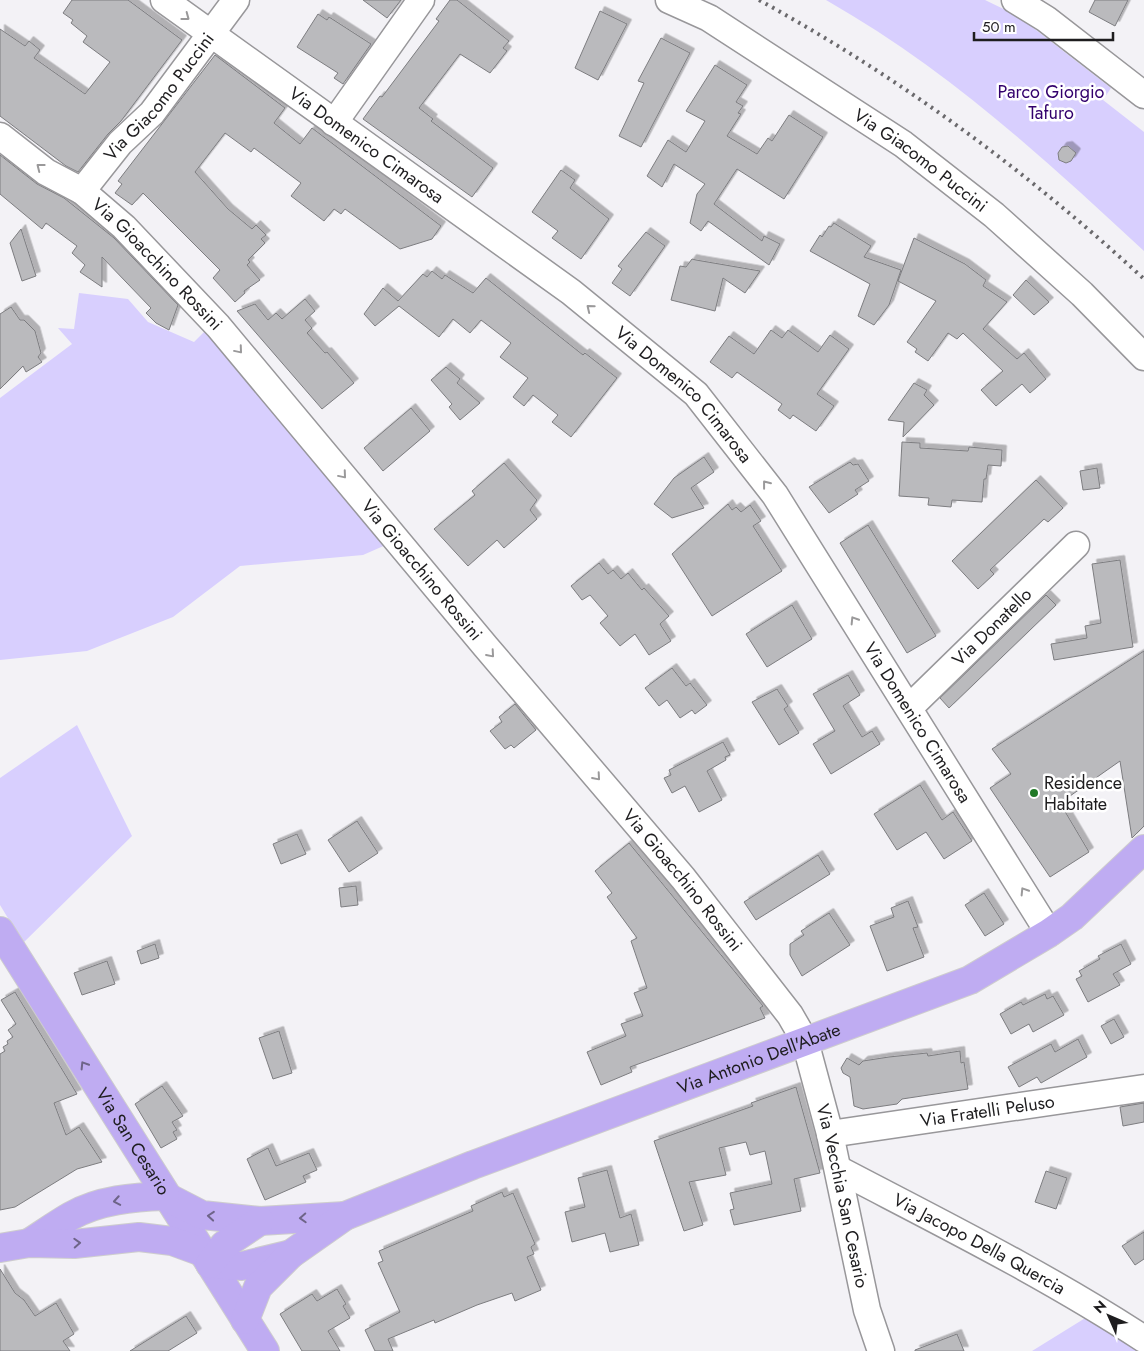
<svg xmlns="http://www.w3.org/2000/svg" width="1144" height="1351" font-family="Jost,sans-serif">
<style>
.green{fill:#d8cffe}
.building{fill:#bababd;stroke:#7d7d80;filter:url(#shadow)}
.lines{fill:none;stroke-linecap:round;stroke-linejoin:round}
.minor-casing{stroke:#98979a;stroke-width:29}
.major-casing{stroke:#cecdce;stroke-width:30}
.minor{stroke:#fff;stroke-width:26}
.major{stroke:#bfacf2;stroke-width:28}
.rail{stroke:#6a696c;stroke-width:4;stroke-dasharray:2.5 5;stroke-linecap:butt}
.oneway{stroke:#9a999a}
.oneway2{stroke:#6e6488}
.poi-dot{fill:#217927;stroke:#fff;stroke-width:2}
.labels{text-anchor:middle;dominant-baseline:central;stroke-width:5;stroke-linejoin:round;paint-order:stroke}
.park-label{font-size:18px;fill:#32006c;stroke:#fff}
.street-label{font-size:18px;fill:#1e1d1f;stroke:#fff}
.poi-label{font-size:18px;fill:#1e1d1f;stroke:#fff;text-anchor:start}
</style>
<defs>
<filter id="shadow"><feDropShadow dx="4.5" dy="-4.5" stdDeviation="0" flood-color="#0004"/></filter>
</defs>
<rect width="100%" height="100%" fill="#f3f2f6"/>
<path class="green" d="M826,0H985L1018,16L1111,88L1103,100L1144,132V251C1043,157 947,69 826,0Z
M79,293L128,299L148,322L194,342L209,327L388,544L363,555L240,566L173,617L87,651L0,660V398L72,344L58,328L74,329Z
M77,725L132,836L23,943L0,905V778Z
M1095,1312L1144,1351H1032Z"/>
<path class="building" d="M72,0H128L182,40L121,121L108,134L78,172L66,166L0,116V29L25,46L29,41L40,50L34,58L85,94L110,62L83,42L87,36L71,23L73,20L63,13Z
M363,0H401L387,18Z
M450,0H457L509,41L503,48L507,51L490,73L460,54L419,108L433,119L431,121L493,168L472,197L363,119L380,96L382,97L439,21L436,19Z
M1095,0H1128L1115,26L1089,12Z
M600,11L627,24L598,80L575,68Z
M318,14L327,20L329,17L371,44L343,84L334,78L338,73L297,47Z
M661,38L690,53L641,147L619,136L644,83L638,81Z
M215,55L285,108L274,123L300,144L312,128L441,226L432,239L400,249L345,209L341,214L334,209L324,221L291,196L301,183L254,148L251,152L225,133L195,172L228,209L252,229L256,225L266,235L261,239L265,243L248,260L250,262L247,265L260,280L244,291L245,293L235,302L213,278L220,270L143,193L132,205L115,193L122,184L118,181Z
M715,65L747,85L736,102L743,106L738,113L741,114L727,136L757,154L768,138L772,141L789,115L823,137L784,199L737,169L714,204L762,241L764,236L780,244L769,265L708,221L701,231L690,223L697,194L705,184L674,164L662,187L647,176L668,140L686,152L705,121L686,111Z
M1068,146L1076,153L1071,161L1066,163L1059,160L1058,153L1062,147Z
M0,155L37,184L64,198L114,238L178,305L169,330L156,323L146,313L151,308L102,257V287L80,272L85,265L72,253L77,246L46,223L42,229L0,194Z
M561,170L575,180L570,188L609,219L581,259L552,238L558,231L532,212Z
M834,223L871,246L864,257L901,270L889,305L874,325L858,316L870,284L810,251L820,235L822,237L829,226L831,227Z
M21,229L36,276L22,281L10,243Z
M646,232L665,246L630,296L612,283L622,269L618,266Z
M914,238L965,264L986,280L983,286L1007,302L983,329L1017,359L1024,353L1046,379L1030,393L1022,384L996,406L981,390L1003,371L963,333L957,339L948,333L928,361L915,352L917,349L907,342L936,301L898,281Z
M692,259L696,260L760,271L745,293L723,278L715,311L671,300L680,266L686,267Z
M432,271L442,279L445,275L473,293L486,278L583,355L585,353L617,378L571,437L552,422L558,415L533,395L524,406L513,397L528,378L500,357L511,343L481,320L470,333L453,319L439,337L399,306L375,326L364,314L383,288L398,301L423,274L427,277Z
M1026,280L1049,302L1034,315L1013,295Z
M305,299L315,311L305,320L312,328L307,333L325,353L327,352L354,383L322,409L237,311L255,304L268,320L276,313L282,319Z
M11,307L20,320H24L35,331L41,353L38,357L42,362L26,372L23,366L0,389V314Z
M771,330L782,338L788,330L818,352L830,335L849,349L817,394L834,406L816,431L793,415L790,419L778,410L782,404L737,372L732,378L710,362L729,336L754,354Z
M446,367L460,379L457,383L480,403L460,420L449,407L452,404L431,380Z
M914,383L927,390L924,395L934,405L903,437L904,422L888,420Z
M411,408L430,431L383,471L364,448Z
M902,442L920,443V448L968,451L969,447L1002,450L1001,466L988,465L986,479H984L982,502L952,500L951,507L928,505L929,498L899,496Z
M704,457L714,472L691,488L704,508L672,518L654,504L674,478Z
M850,462L853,465L858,464L869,481L855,490L858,494L829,513L809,487Z
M504,463L537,500L530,510L537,519L504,548L497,540L468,566L434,529L475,495L472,491Z
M1097,468L1100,488L1083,490L1080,471Z
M1036,480L1063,508L1048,522L1044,519L990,570L994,574L978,589L952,561Z
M728,504L732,510L736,507L741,512L750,505L761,521L753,526L782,571L712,616L672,554Z
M868,525L936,636L907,653L840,543Z
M1120,560L1133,647L1054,660L1051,644L1087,638L1085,626L1101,623L1092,564Z
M599,563L608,574L613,570L621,579L628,573L642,590L644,588L669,616L660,624L671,641L649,655L635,634L620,646L600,623L608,616L590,595L582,600L571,586Z
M1046,595L1056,605L949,708L940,698Z
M792,605L812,639L767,667L746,634Z
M1144,651V826L1132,838L1120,761L1060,803L1089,852L1050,877L990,788L1011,774L992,749Z
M672,668L686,686L690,683L707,705L695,714L692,710L680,718L667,700L659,706L645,688Z
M848,675L860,695L843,706L862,737L872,731L880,744L831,774L813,744L835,731L813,694Z
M777,689L788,706L784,709L799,733L779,745L752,702Z
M515,704L536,730L514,748L511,745L505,749L490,731L502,722L499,717Z
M723,742L730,755L725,757L726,760L707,771L722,800L699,812L685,786L672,793L664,778L671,775L669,770Z
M920,785L942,820L953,812L972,841L944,859L926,832L897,850L874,814Z
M357,821L378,853L349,872L328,840Z
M297,834L306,854L281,864L273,844Z
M629,843L763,1006L760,1008L765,1018L630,1067L632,1072L601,1085L587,1052L626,1036L621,1024L643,1016L634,993L647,988L631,941L637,938L607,897L612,893L595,871Z
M818,855L830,874L756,920L744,902Z
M356,886L358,905L341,907L339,888Z
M984,893L1004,924L985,936L965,905Z
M908,901L918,927L913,928L924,957L887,971L870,926L894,917L891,908Z
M829,913L850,945L802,976L790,955V944L804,935L801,931Z
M155,944L159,958L141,964L137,951Z
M1121,944L1131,964L1113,974L1120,985L1088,1002L1076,979L1082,976L1079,971L1100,959L1098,956Z
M107,961L115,984L82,995L74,973Z
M15,992L77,1094L54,1103L66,1135L79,1127L102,1162L77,1169L15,1207L0,1210V1054L5,1051L3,1047L8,1044L7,1041L13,1037L8,1030L16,1024L1,1000Z
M1045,994L1047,999L1053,996L1064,1015L1033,1032L1029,1024L1011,1034L1000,1014L1021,1002L1023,1005Z
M1114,1019L1124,1037L1111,1044L1101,1026Z
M279,1031L292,1073L273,1079L259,1038Z
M1078,1039L1087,1057L1041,1083L1037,1077L1019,1087L1008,1067L1051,1044L1055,1052Z
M960,1051L961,1063L964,1062L968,1089L902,1099L897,1104L863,1109L854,1106L850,1077L843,1073L841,1068L847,1058L859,1065L863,1061L889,1057L927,1053L928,1056Z
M162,1086L183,1116L172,1122L177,1130L173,1132L177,1139L161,1148L135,1104Z
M796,1087L820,1173L794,1179L801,1211L734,1225L730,1210L734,1209L730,1193L772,1184L765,1151L750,1155L746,1142L719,1148L726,1175L689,1182L703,1225L684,1231L654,1141L753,1106L751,1103Z
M1144,1103V1122L1123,1126L1120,1107Z
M268,1148L276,1166L309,1153L317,1170L303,1176L306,1182L265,1200L247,1159Z
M607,1170L620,1218L631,1214L639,1245L610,1252L605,1233L572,1242L565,1212L585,1207L578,1178Z
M1046,1171L1067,1178L1056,1209L1035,1202Z
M502,1192L504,1197L513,1193L535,1244L531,1247L534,1254L527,1257L541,1290L515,1301L512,1293L477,1305L435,1323L434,1320L388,1339L393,1351H375L365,1330L400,1312L378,1263L383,1261L379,1251L473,1211L471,1206Z
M1144,1232V1259L1135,1265L1122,1246Z
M0,1269L15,1293L24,1300L35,1316L56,1303L74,1334L63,1341L70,1351H0Z
M337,1289L346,1304L343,1306L350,1318L328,1331L340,1351H302L280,1314L312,1294L317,1301Z
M186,1316L197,1333L168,1351H130Z
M957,1334L964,1351H915V1350Z"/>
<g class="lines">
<defs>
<g id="minor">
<path id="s1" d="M164,0L571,292L696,394L775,495L1049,933"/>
<path id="s2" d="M669,0L709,18L903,144L994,215L1082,294L1144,357"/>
<path d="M1015,0L1046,19L1144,95"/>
<path d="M334,123L421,0"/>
<path id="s3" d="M0,136L46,172L82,191L124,227L218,326L486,647L683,878L790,1015L805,1041L830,1134L867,1310L881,1351"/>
<path id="s4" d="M82,191L120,143L152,113L236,0"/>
<path id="s5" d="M909,708L1076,545"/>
<path id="s6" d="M830,1134L1144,1088"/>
<path id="s7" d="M838,1169C941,1223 1046,1275 1144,1339"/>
</g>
<g id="major">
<path id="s8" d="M0,931L265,1351"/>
<path d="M169,1198L202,1215L260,1221L345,1216"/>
<path d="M29,1243C43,1234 57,1224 71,1216C99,1200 134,1197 165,1196"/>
<path d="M0,1248L29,1243L74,1244L139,1237L172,1241L202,1252"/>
<path d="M210,1264L242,1266L291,1254"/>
<path d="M210,1264L224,1245L260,1221"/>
<path id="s9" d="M245,1320L258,1287L291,1254L345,1216L473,1165L970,980L1049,933L1072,917L1144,849"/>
</g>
</defs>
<use href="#minor" class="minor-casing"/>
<use href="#major" class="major-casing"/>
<use href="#minor" class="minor"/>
<use href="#major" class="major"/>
<path class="rail" d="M759,0C899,77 1027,171 1144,279"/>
</g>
<defs><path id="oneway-chevron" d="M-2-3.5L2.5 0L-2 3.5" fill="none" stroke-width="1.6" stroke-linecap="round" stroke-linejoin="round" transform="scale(1.25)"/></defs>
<g class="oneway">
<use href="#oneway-chevron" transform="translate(186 17) rotate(37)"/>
<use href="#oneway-chevron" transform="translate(40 167) rotate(-142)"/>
<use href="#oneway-chevron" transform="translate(590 308) rotate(-141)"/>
<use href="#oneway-chevron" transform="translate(239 350) rotate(50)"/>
<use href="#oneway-chevron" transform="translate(343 475) rotate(50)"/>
<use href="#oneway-chevron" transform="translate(766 484) rotate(-128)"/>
<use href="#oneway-chevron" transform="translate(854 620) rotate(-122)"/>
<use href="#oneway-chevron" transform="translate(491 654) rotate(49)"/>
<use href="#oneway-chevron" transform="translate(597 777) rotate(49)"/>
<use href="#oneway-chevron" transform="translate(1024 891) rotate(-122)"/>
</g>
<g class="oneway2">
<use href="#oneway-chevron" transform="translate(84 1065) rotate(-122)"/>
<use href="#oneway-chevron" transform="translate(117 1201) rotate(170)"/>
<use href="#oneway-chevron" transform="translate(211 1216) rotate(-175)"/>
<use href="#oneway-chevron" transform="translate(303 1218) rotate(177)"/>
<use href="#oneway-chevron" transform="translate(77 1243) rotate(-3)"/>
</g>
<circle class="poi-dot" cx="1034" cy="793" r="5"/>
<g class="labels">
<g class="park-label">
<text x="1051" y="92">Parco Giorgio<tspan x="1051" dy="21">Tafuro</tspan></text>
</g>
<g class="street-label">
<text stroke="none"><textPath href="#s4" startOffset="122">Via Giacomo Puccini</textPath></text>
<text stroke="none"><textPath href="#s1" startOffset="249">Via Domenico Cimarosa</textPath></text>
<text stroke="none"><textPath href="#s2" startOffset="299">Via Giacomo Puccini</textPath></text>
<text stroke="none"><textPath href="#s3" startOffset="204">Via Gioacchino Rossini</textPath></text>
<text stroke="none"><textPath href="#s1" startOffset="654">Via Domenico Cimarosa</textPath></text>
<text stroke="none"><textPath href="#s3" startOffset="609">Via Gioacchino Rossini</textPath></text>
<text stroke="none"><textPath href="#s5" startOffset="116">Via Donatello</textPath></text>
<text stroke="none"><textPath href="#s1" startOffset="1059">Via Domenico Cimarosa</textPath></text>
<text stroke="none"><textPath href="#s3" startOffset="1014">Via Gioacchino Rossini</textPath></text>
<text stroke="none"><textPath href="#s9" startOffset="591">Via Antonio Dell'Abate</textPath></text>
<text stroke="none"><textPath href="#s6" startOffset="159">Via Fratelli Peluso</textPath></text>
<text stroke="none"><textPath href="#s8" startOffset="249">Via San Cesario</textPath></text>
<text stroke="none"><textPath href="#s3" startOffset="1376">Via Vecchia San Cesario</textPath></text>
<text stroke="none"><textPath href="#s7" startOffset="160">Via Jacopo Della Quercia</textPath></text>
</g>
<g class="poi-label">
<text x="1044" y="783">Residence<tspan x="1044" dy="21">Habitate</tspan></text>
</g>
</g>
<g transform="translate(1109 1316) rotate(315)" stroke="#ffffff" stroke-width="4" paint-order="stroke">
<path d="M0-4L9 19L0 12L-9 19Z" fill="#1e1d1f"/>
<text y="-8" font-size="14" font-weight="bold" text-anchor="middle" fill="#1e1d1f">N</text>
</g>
<path d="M974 32v8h139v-8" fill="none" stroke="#1e1d1f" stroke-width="2.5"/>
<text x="982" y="32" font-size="15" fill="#1e1d1f" stroke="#ffffff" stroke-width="4" paint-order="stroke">50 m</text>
</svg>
